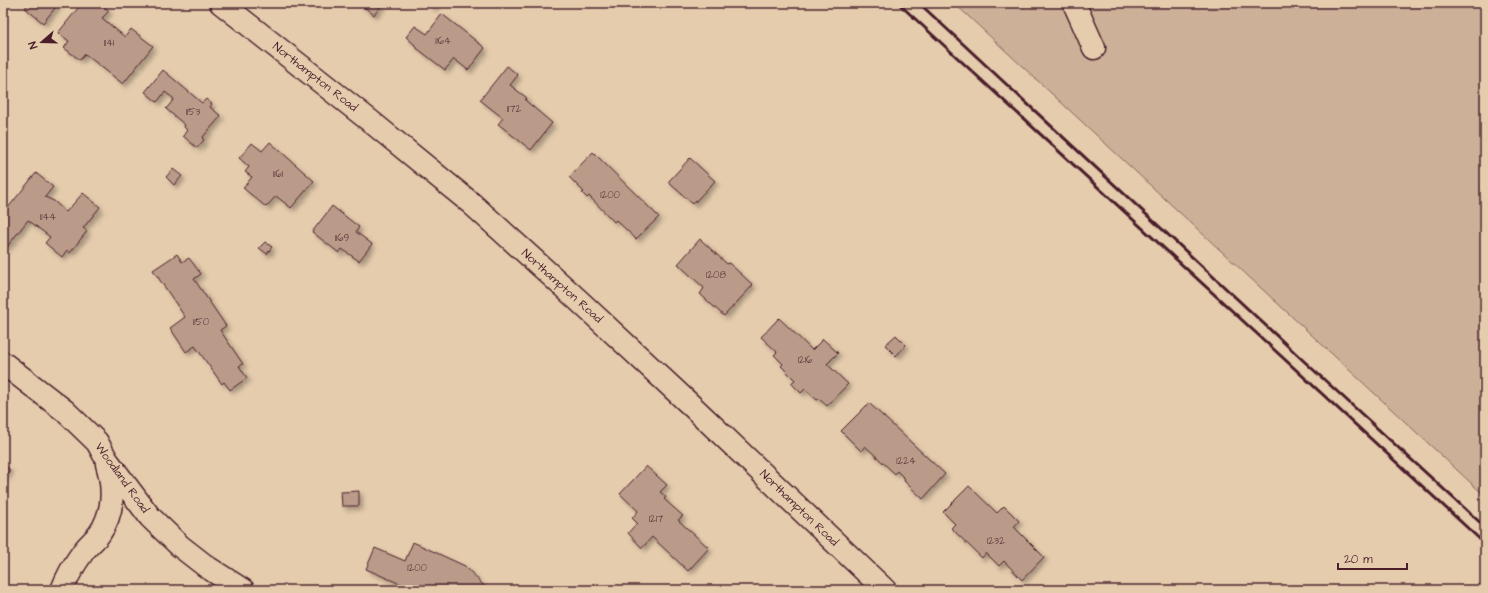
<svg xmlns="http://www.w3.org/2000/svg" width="1488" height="593" font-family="'Architects Daughter',sans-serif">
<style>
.green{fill:#ccb098;stroke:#8b6862}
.building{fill:#ba9b89;stroke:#4a1f2b;filter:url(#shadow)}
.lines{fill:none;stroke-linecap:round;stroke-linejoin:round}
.minor-casing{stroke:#4a1f2b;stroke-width:25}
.minor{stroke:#e5ccad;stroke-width:22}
.rail{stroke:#4a1f2b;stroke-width:3}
.labels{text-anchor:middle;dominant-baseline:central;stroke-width:3.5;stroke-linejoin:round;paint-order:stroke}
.number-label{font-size:10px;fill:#663e42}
.street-label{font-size:12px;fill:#4a1f2b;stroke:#e5ccad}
</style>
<defs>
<filter id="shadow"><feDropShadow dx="3.5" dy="3.5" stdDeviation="2" flood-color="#0004"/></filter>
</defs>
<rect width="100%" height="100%" fill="#e5ccad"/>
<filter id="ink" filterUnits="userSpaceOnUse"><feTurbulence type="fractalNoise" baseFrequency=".025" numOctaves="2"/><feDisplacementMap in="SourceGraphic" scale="8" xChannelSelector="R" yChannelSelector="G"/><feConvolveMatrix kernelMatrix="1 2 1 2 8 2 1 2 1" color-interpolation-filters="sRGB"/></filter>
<g filter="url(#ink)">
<path class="green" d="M954,3H1485V496Z"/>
<path class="building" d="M29,3H59L43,23L25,8Z
M82,3H100L109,11L102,18L125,37L131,29L153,46L123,84L85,54L80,60L64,48L69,41L58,33Z
M359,3H383L374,15Z
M428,3H437L433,8Z
M442,14L485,48L468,70L454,59L445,70L414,46L415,45L406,37L415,26L427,34Z
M507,66L518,75L510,85L527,98L525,100L552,123L531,150L498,124L503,118L480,100Z
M163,70L202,103L206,99L212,104L210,107L221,116L202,138L204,140L197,148L183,136L187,130L184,127L185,125L166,109L174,99L165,92L157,102L145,92Z
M270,142L314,181L291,208L276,196L266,207L243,188L252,177L245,172L249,167L239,158L252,143L262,151Z
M593,152L659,217L636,239L616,220L614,222L589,196L587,198L582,193L584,192L569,177Z
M690,158L715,181L693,204L668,182Z
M173,169L182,176L174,185L166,177Z
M36,173L53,187L45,197L54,201L66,212L83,193L100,207L83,228L87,231L70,253L67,250L62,257L45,243L50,237L28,220L6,248L3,245V214Z
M332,206L359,227L356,232L372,244L359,261L342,249L339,253L312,232Z
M700,239L727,264L729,263L753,285L724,316L700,294L704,288L678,264Z
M265,242L272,247L267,254L259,248Z
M177,254L182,262L189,258L201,274L194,279L226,326L220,330L243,364L239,366L247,378L230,390L224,382L222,384L195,346L186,352L170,328L185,317L153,270Z
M779,318L812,350L823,339L838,353L827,364L848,384L827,406L819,399L817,400L805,389L801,393L791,383L795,380L781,366L783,364L774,355L777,352L761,337Z
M896,335L906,345L896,356L885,345Z
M869,403L945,474L923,499L904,481L905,479L897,471L895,474L865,446L861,451L841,431Z
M3,464L10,470L3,479Z
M646,466L667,485L660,492L666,497L664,499L683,516L678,520L709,548L688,571L652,537L642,548L628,533L637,523L632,518L638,511L620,494Z
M969,486L997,513L1004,506L1019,521L1014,527L1044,557L1022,580L1004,561L999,566L986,553L982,558L951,528L955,524L943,512Z
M359,491V506H342L341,492Z
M413,542L465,566L488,590H414L366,569L375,548L405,561Z"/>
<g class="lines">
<defs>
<path id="minor" d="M221,3L369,120L472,204L577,299L694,408L885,590
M1074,3L1094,48
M3,363L65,411L97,442L107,460L150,517L180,546L207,567L243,590
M62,590C67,577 75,563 83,552C88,545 95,540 100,533C114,512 114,487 107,464"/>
</defs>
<use href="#minor" class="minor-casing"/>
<use href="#minor" class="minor"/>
<path class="rail" d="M898,3L1485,544
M919,3L1306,363L1485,527"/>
</g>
</g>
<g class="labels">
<g class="number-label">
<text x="443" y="41">1164</text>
<text x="109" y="43">1141</text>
<text x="514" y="109">1172</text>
<text x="193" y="112">1153</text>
<text x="278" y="174">1161</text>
<text x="610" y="195">1200</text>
<text x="48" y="217">1144</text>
<text x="342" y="238">1169</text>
<text x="716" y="275">1208</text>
<text x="201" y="322">1150</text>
<text x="805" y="360">1216</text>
<text x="906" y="461">1224</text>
<text x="656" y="519">1217</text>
<text x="996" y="541">1232</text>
<text x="417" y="568">1200</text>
</g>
<g class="street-label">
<text transform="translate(315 77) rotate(38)">Northampton Road</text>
<text transform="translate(562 286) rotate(42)">Northampton Road</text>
<text transform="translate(122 478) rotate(54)">Woodland Road</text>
<text transform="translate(799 508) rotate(44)">Northampton Road</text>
</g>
</g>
<rect width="1488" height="593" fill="none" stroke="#e5ccad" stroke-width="16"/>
<rect x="8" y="8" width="1472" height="577" fill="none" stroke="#4a1f2b" stroke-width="1.5" filter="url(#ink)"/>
<g transform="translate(42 42) rotate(250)" stroke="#e5ccad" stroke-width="3" paint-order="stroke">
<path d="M0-3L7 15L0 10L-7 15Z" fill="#4a1f2b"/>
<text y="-6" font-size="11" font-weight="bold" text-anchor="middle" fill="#4a1f2b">N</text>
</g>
<path d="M1338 563v6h69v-6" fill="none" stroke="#4a1f2b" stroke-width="2"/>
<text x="1344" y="563" font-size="12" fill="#4a1f2b" stroke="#e5ccad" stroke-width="3" paint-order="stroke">20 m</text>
</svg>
